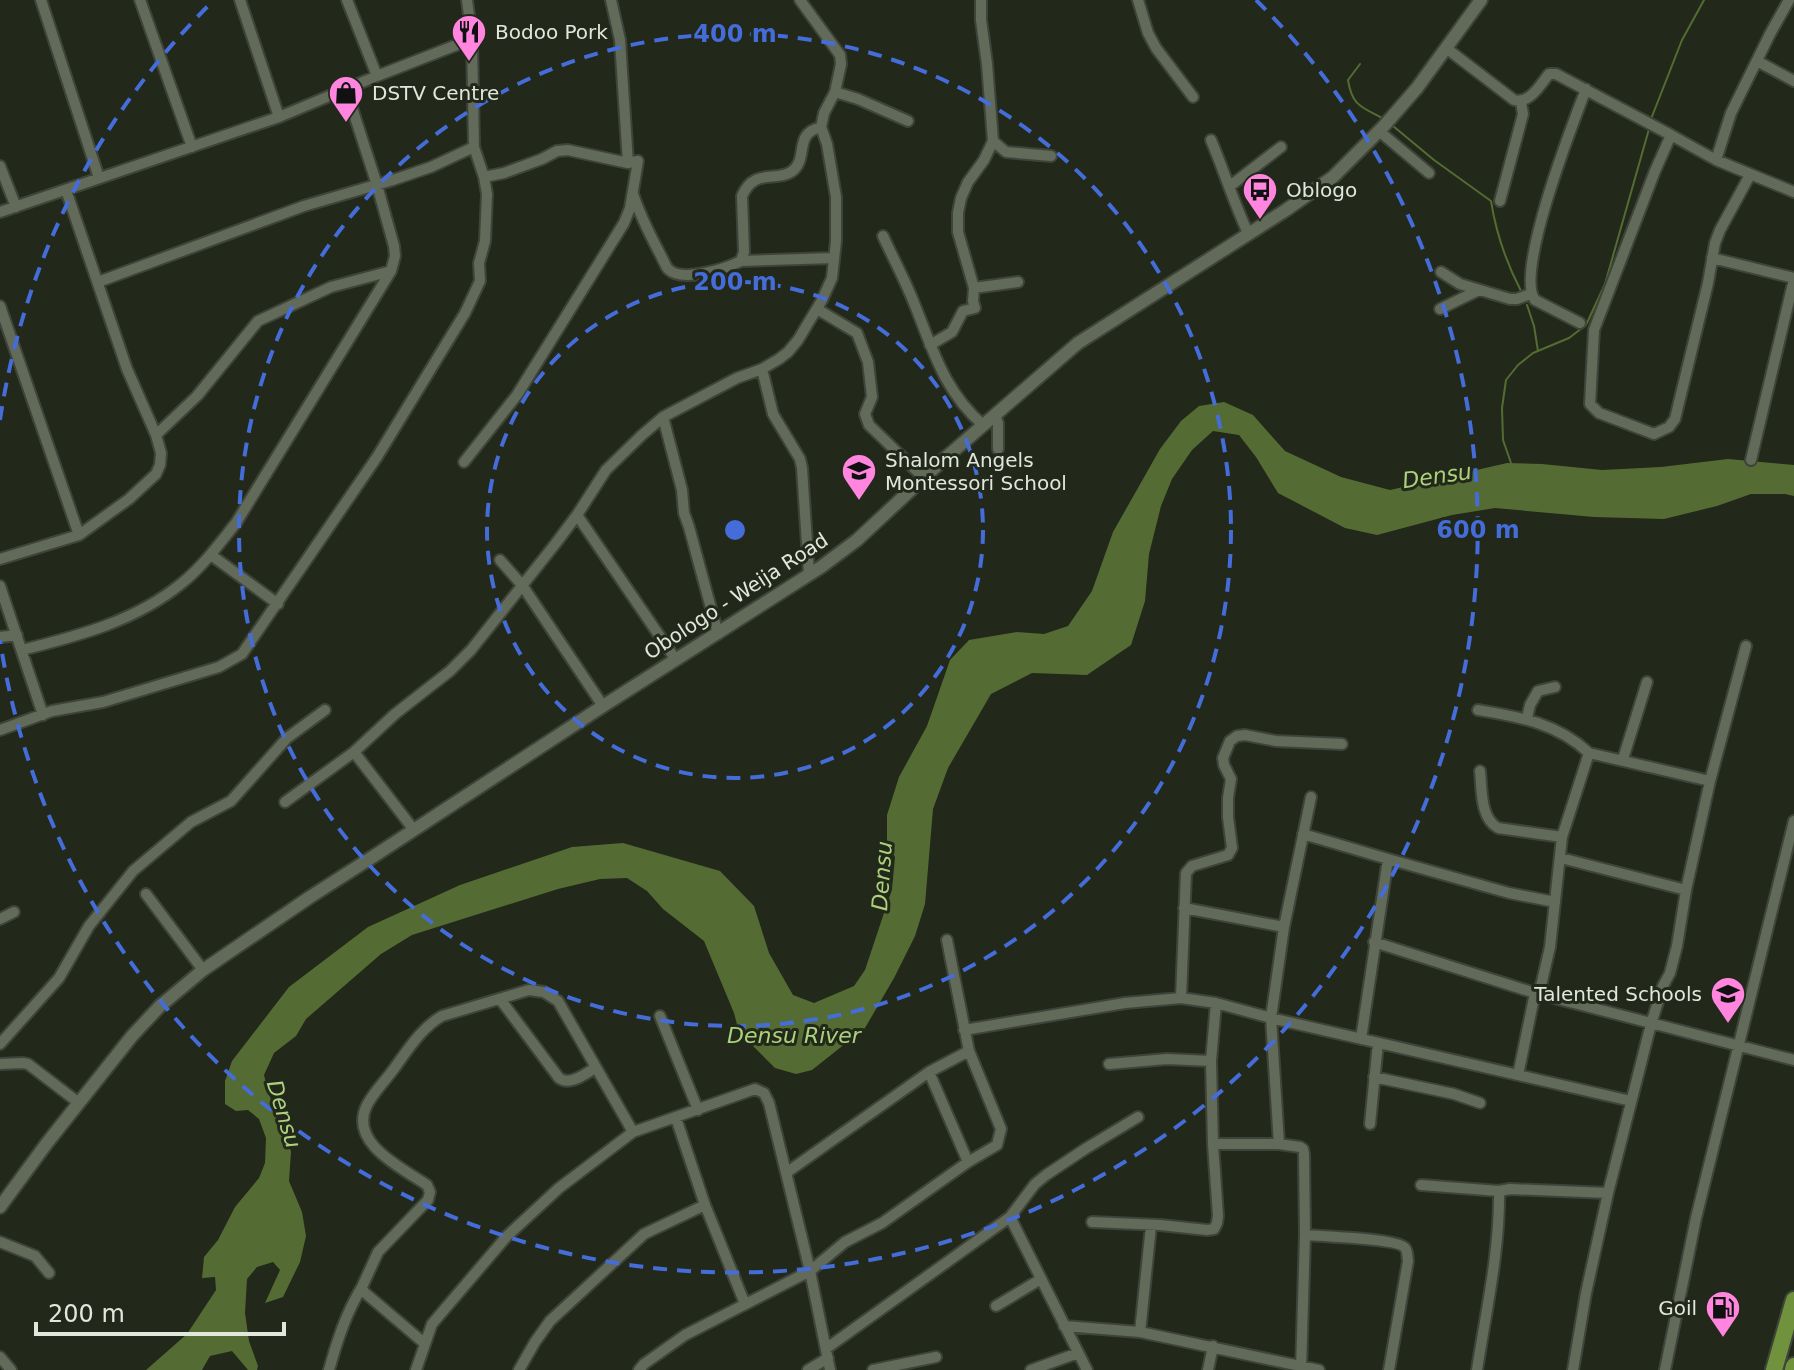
<svg xmlns="http://www.w3.org/2000/svg" width="1794" height="1370" font-family="'DejaVu Sans',sans-serif">
<style>
.water{fill:#546c33}
.lines{fill:none;stroke-linecap:round;stroke-linejoin:round}
.stream{stroke:#546c33;stroke-width:2}
.minor-casing{stroke:#3f4439;stroke-width:14}
.tertiary-casing{stroke:#3f4439;stroke-width:16}
.trunk-casing{stroke:#3f4439;stroke-width:20}
.minor{stroke:#626a5a;stroke-width:10}
.tertiary{stroke:#626a5a;stroke-width:12}
.trunk{stroke:#70923c;stroke-width:16}
.ring{fill:none;stroke:#446dd9;stroke-width:4;stroke-dasharray:14 10}
.labels{text-anchor:middle;dominant-baseline:central;stroke-width:6;stroke-linejoin:round;paint-order:stroke}
.poi-label{font-size:20px;fill:#e2e7dd;stroke:#22281a;text-anchor:start}
.street-label{font-size:20px;fill:#e2e7dd;stroke:#22281a}
.water-label{font-size:22px;font-style:italic;fill:#acd17d;stroke:#22281a}
.centre{fill:#446dd9;stroke:#22281a;stroke-width:4}
.ring-label{font-size:24px;text-anchor:middle;font-weight:bold;fill:#446dd9;stroke:#22281a;stroke-width:6;stroke-linejoin:round;paint-order:stroke}
</style>
<rect width="100%" height="100%" fill="#22281a"/>
<path class="water" d="M1224,402L1253,415L1285,451L1341,477L1390,490L1507,463L1542,464L1602,470L1661,467L1728,459L1794,465V496L1785,494H1751L1717,506L1664,519L1594,517L1495,508L1452,515L1377,535L1345,528L1278,493L1256,457L1239,435L1213,431L1192,450L1172,479L1161,506L1149,554L1145,601L1131,645L1087,675L1032,673L991,694L948,768L933,809L925,904L915,936L894,978L865,1028L812,1070L796,1074L775,1068L739,1032L734,1013L704,941L663,909L647,891L627,878L600,879L558,889L412,935L381,954L306,1019L296,1036L274,1053L264,1075L269,1095L284,1125L291,1152L289,1181L302,1212L306,1236L300,1262L283,1297L265,1303L280,1270L273,1262L257,1267L247,1279L245,1313L249,1341L258,1366L257,1370H248L232,1351L210,1356L202,1370H146L187,1334L216,1290L215,1277L202,1278L204,1257L218,1240L235,1207L259,1178L265,1163L266,1138L259,1119L248,1110L236,1111L225,1104V1081L232,1061L289,987L368,927L460,885L572,847L623,843L720,871L754,906L769,953L793,995L814,1003L854,986L865,970L892,889L895,857L887,844V815L899,777L927,726L950,660L969,640L1017,632L1044,634L1068,626L1092,591L1113,532L1160,449L1181,421L1199,406Z"/>
<g class="lines">
<path class="stream" d="M1360,64L1348,80C1352,106 1362,107 1382,118
M1651,119L1682,40L1704,0
M1393,126L1434,160L1491,201C1496,233 1506,262 1521,291
M1527,305L1534,326L1538,351
M1511,463L1503,440L1502,408L1506,380L1518,365L1533,353L1569,338L1586,325L1605,284L1649,129"/>
<defs>
<path id="minor" d="M41,0L99,178
M140,0L192,147
M240,0L279,117
M347,0L377,76
M611,0L620,40L628,163
M1138,0L1148,33L1156,48L1193,97
M1446,48L1514,100C1530,104 1540,85 1549,74H1556L1671,135
M1757,61L1794,81
M835,92L858,99L908,121
M1379,131L1429,173
M1211,140C1224,171 1234,203 1248,233
M993,141L1006,152L1051,156
M1716,160L1731,113L1770,34L1789,0
M0,166L16,207
M1750,175L1720,230L1715,243L1708,283L1675,419L1669,427L1654,434L1599,413L1590,404L1594,330L1655,171L1671,135L1716,160L1794,192
M1230,186L1281,147
M633,194C640,215 649,233 659,252C662,257 665,265 668,269C682,283 725,269 741,261L744,252L742,196C754,168 775,182 791,172C810,159 792,134 821,127
M1500,201L1523,114L1521,102
M0,212L279,117L377,76L472,39
M883,236C893,258 905,280 914,303C933,350 944,391 983,425
M1712,258L1794,278
M741,261L834,258
M1441,272L1460,284L1510,299H1517L1530,294
M98,282L304,206L393,180L431,167L474,147
M974,288L1018,282
M0,306L79,535
M817,309L857,333L868,362L872,397L865,414L869,425L924,478
M1440,309L1479,290
M1580,323L1535,300C1514,274 1573,123 1586,89
M930,345L952,332L963,311L975,308L973,301L974,288L958,232V213L961,198L968,182L984,160L993,141L987,64L981,20V0
M762,369L773,414L800,459L802,468L809,574
M995,415L998,423V449
M663,417L682,490L684,513L689,527L718,634
M156,435L197,396L258,321L331,287L391,271
M1751,460L1794,279
M464,462L517,395L624,223L630,208L638,161L628,163L568,150L557,151L542,159L504,173L484,177
M577,515L676,660
M211,555L278,604
M0,559L79,535L129,499L156,474L160,465L161,453L156,435L127,369L66,190
M500,560L522,585L603,706
M0,586L43,715
M0,637L17,635
M22,650C78,636 136,621 182,583C203,566 219,544 236,523L391,271L395,256L394,246L377,185L346,89
M1478,710C1520,717 1557,723 1589,753L1710,781
M1527,718L1530,705L1538,691L1555,687
M0,730L52,711L103,702L219,667L242,654L377,457L465,313L480,281L479,263L485,241L487,194L484,177L474,147L472,39L467,0
M354,752L395,714L450,671L471,650L556,543L577,515L606,470L642,435L663,417L737,378L762,369L779,359L788,352L798,340L822,300L832,278L836,241V197L827,144L821,127L824,113L835,92L841,64L840,55L800,0
M1623,759L1647,682
M1480,771C1482,789 1480,818 1498,828L1562,837L1550,947L1541,986L1535,993L1518,1075
M285,802L354,752L414,830
M1303,834L1388,859
M1562,837L1589,753
M1561,858L1686,890
M146,894L203,970
M1184,908L1284,927
M0,919L14,912
M1374,942L1535,993L1794,1060
M1181,998L1186,873L1192,866L1228,855L1232,848L1228,817V798L1231,779L1224,765L1223,758L1230,741L1237,736L1245,735L1276,741L1342,744
M500,999L559,1078C570,1086 585,1074 595,1068
M660,1016L698,1110
M964,1030L1125,1003L1181,998L1216,1003L1271,1018L1631,1101
M1361,1039L1388,859L1509,893L1555,902
M0,1044L59,978L89,926L133,871L191,822L231,801L287,738L325,710
M0,1064L23,1063L28,1064L79,1103
M1109,1064L1167,1059L1211,1061
M929,1072L968,1162
M1374,1077L1454,1094L1480,1103
M676,1118L705,1205L745,1304
M1370,1124L1378,1043
M1213,1144H1279
M786,1173L929,1072L969,1051
M1421,1185L1499,1191
M1010,1217L1087,1370
M1092,1222L1160,1225L1207,1230L1214,1229L1217,1223L1218,1216L1213,1144L1211,1061L1216,1003
M1305,1235C1320,1236 1399,1239 1405,1248C1408,1251 1407,1257 1408,1261L1389,1370
M0,1242L35,1256L49,1273
M996,1306L1041,1279
M1064,1326L1140,1332L1319,1370
M1140,1332L1151,1226
M424,1343L364,1292L362,1287L378,1252L428,1200L430,1192L427,1185C402,1168 348,1143 367,1105C373,1093 385,1081 393,1070C407,1051 421,1028 442,1016L529,990L544,992L558,1001L633,1132
M827,1348L1010,1217L1035,1184L1046,1175L1085,1149L1138,1117
M0,1357L11,1370
M329,1370C337,1341 346,1313 362,1287
M416,1370L432,1324L507,1236L559,1188L633,1132L755,1089L764,1093L769,1103L810,1271L830,1370
M519,1370L535,1342L550,1321L644,1234L705,1205
M639,1370L644,1364L685,1335L810,1271L845,1242L882,1223L968,1162L997,1145L1001,1129L969,1051L947,940
M808,1370L828,1358
M873,1370L936,1357
M1031,1370L1078,1353
M1208,1370L1213,1346
M1301,1370L1305,1235L1304,1154L1303,1149L1300,1147L1279,1144L1271,1018L1284,927L1311,797
M1477,1370C1486,1311 1500,1250 1499,1191L1510,1189L1608,1193
M1573,1370L1586,1293L1608,1193L1651,1024L1663,986L1670,973L1677,946L1686,890L1710,781L1746,646
M1665,1370L1696,1218L1794,821"/>
<path id="tertiary" d="M0,1207L47,1143L132,1036L160,1006L203,970L310,897L374,856L603,706L821,567L857,540L943,460L1078,343L1286,210L1333,177L1383,127L1417,88L1481,0"/>
<path id="trunk" d="M1774,1370L1794,1300
M1793,1370L1794,1366"/>
</defs>
<use href="#minor" class="minor-casing"/>
<use href="#tertiary" class="tertiary-casing"/>
<use href="#trunk" class="trunk-casing"/>
<use href="#minor" class="minor"/>
<use href="#tertiary" class="tertiary"/>
<use href="#trunk" class="trunk"/>
</g>
<g class="ring">
<circle cx="735" cy="530" r="248"/>
<circle cx="735" cy="530" r="496"/>
<path d="M0 420A743 743 0 0 1 214 0M1256 0A743 743 0 1 1 0 640"/>
</g>
<defs>
<symbol id="restaurant-pin" viewBox="-11 -11 22 30"><path d="M0 17L-7.5 6A9.5 9.5 0 1 1 7.5 6Z" fill="#ff85df" stroke="#22281a"/><path d="M-5-6h1v4h1v-4h1v4h1v-4h1v5L-1.5 .5V6h-2V.5L-5-1ZM5-6V6H3V1.5H1.5Q1.5-4 5-6Z" fill="#111"/></symbol>
<symbol id="shop-pin" viewBox="-11 -11 22 30"><path d="M0 17L-7.5 6A9.5 9.5 0 1 1 7.5 6Z" fill="#ff85df" stroke="#22281a"/><path d="M-5-2.5h2.3a2.7 3.5 0 0 1 5.4 0H5L5.5 6h-11ZM-1.5-2.5h3a1.5 2.3 0 0 0-3 0Z" fill="#111"/></symbol>
<symbol id="bus-pin" viewBox="-11 -11 22 30"><path d="M0 17L-7.5 6A9.5 9.5 0 1 1 7.5 6Z" fill="#ff85df" stroke="#22281a"/><path d="M-5-6H5V4H4V6H2V4H-2V6H-4V4H-5ZM-3.5-4V0h7V-4ZM-3.5 1.2v1.5H-2V1.2ZM2 1.2v1.5H3.5V1.2Z" fill="#111"/></symbol>
<symbol id="school-pin" viewBox="-11 -11 22 30"><path d="M0 17L-7.5 6A9.5 9.5 0 1 1 7.5 6Z" fill="#ff85df" stroke="#22281a"/><path d="M0-5L7-2L0 1L-7-2ZM-4 1L0 2.5L4 1V4Q0 6-4 4Z" fill="#111"/></symbol>
<symbol id="fuel-pin" viewBox="-11 -11 22 30"><path d="M0 17L-7.5 6A9.5 9.5 0 1 1 7.5 6Z" fill="#ff85df" stroke="#22281a"/><path d="M-5.5-6h7V0h2V4h1.3V-2.5L3-4.5l.8-.8L6-3V5H2.5V1h-1V6h-7ZM-4.2-4.7v3.2H.2V-4.7Z" fill="#111"/></symbol>
</defs>
<g fill-rule="evenodd">
<use href="#restaurant-pin" x="449" y="12" width="40" height="54"/>
<use href="#shop-pin" x="326" y="73" width="40" height="54"/>
<use href="#bus-pin" x="1240" y="170" width="40" height="54"/>
<use href="#school-pin" x="839" y="451" width="40" height="54"/>
<use href="#school-pin" x="1708" y="974" width="40" height="54"/>
<use href="#fuel-pin" x="1703" y="1288" width="40" height="54"/>
</g>
<g class="labels">
<g class="poi-label">
<text x="495" y="32">Bodoo Pork</text>
<text x="372" y="93">DSTV Centre</text>
<text x="1286" y="190">Oblogo</text>
<text x="885" y="460">Shalom Angels<tspan x="885" dy="23">Montessori School</tspan></text>
<text x="1702" y="994" text-anchor="end">Talented Schools</text>
<text x="1697" y="1308" text-anchor="end">Goil</text>
</g>
<g class="street-label">
<text transform="translate(736 596) rotate(-33)">Obologo - Weija Road</text>
</g>
<g class="water-label">
<text transform="translate(1437 476) rotate(-8)">Densu</text>
<text transform="translate(882 876) rotate(-86)">Densu</text>
<text x="794" y="1035">Densu River</text>
<text transform="translate(284 1114) rotate(73)">Densu</text>
</g>
</g>
<circle cx="735" cy="530" r="12" class="centre"/>
<g class="ring-label">
<text x="735" y="42">400 m</text>
<text x="735" y="290">200 m</text>
<text x="1478" y="538">600 m</text>
</g>
<path d="M36 1322v12h248v-12" fill="none" stroke="#e2e7dd" stroke-width="4"/>
<text x="48" y="1322" font-size="24" fill="#e2e7dd" stroke="#22281a" stroke-width="6" paint-order="stroke">200 m</text>
</svg>
